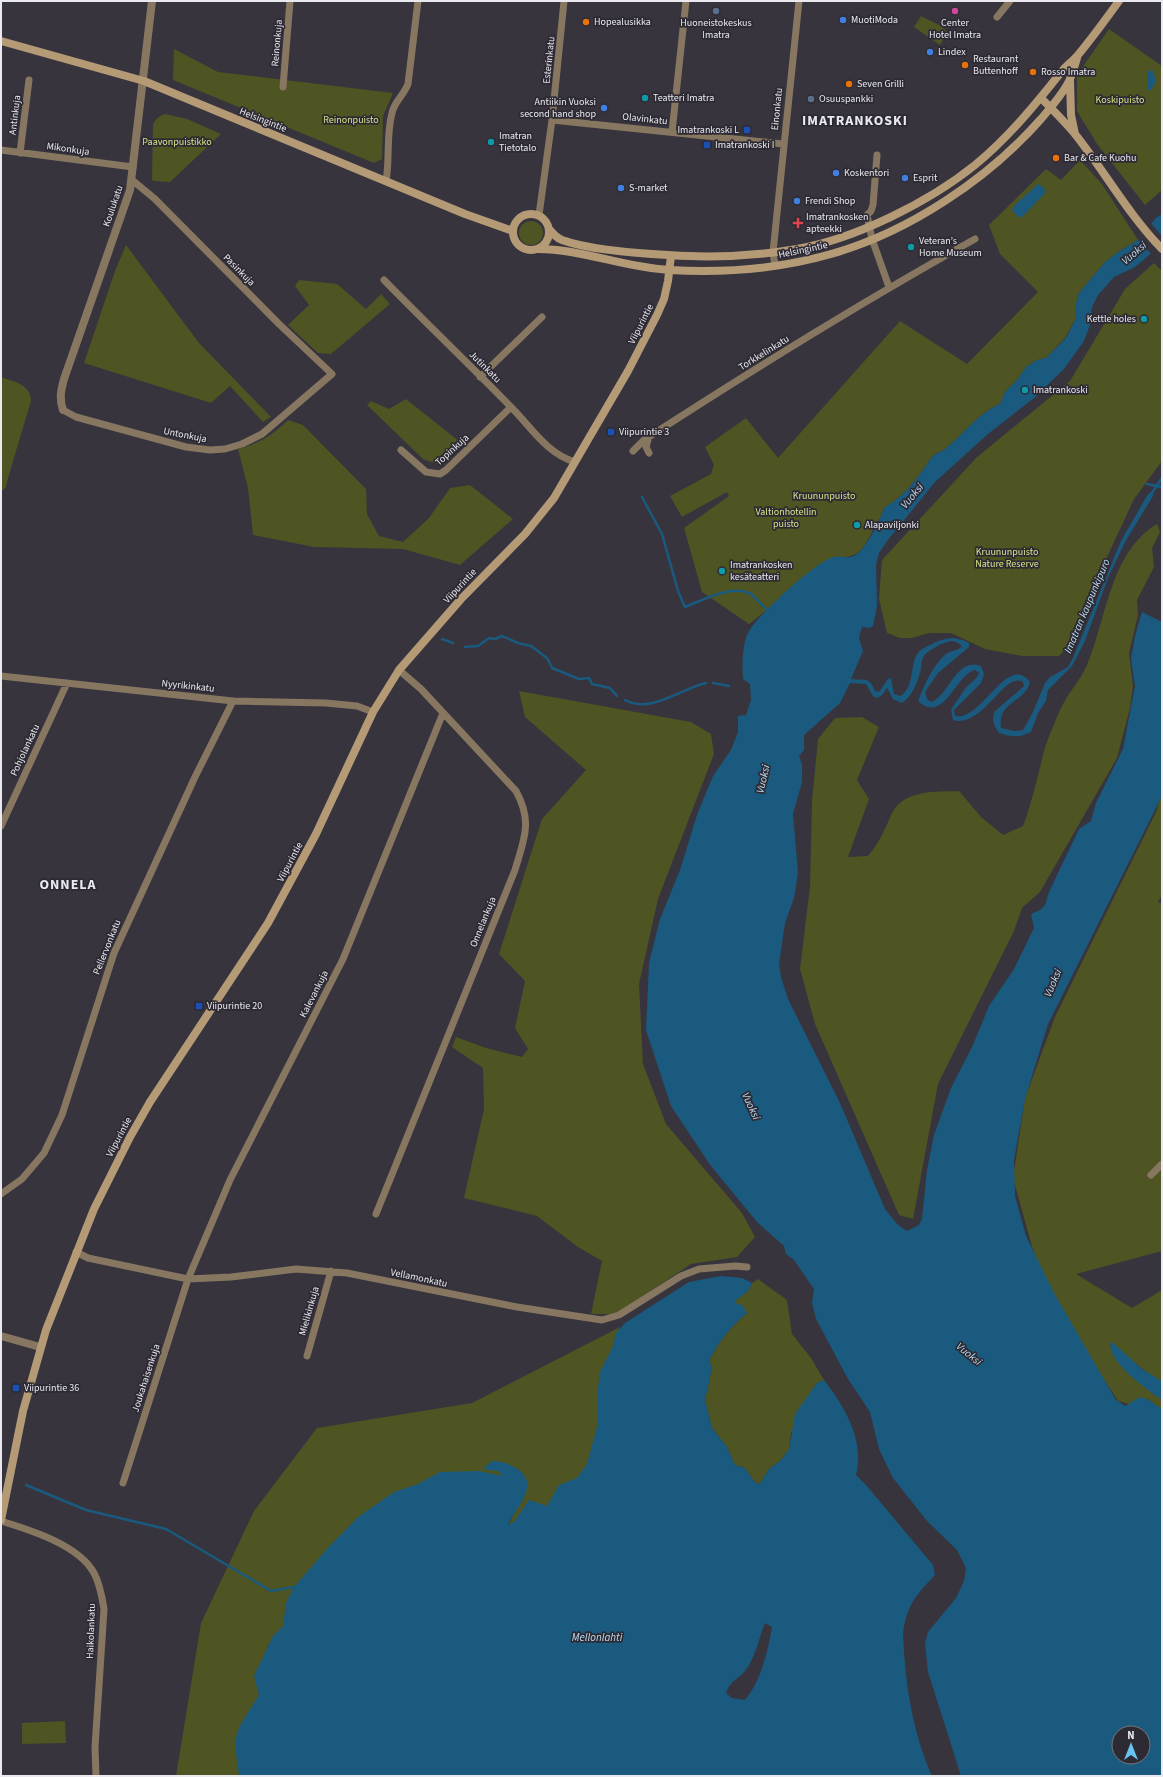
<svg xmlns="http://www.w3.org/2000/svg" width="1163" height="1777" font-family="'Source Sans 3',sans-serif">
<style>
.green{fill:#4e5422}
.water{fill:#1a5a7e;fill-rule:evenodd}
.pier{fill:#37343e}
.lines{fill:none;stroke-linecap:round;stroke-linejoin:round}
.stream{stroke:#1a5a7e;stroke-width:2.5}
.minor{stroke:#877760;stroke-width:7}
.tertiary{stroke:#877760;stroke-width:8}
.secondary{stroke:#b59a76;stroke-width:8}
.service-dot{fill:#5c6f8a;stroke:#2d2a34;stroke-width:1.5}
.hotel-dot{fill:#d1479c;stroke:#2d2a34;stroke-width:1.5}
.shop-dot{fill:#3f7fe0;stroke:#2d2a34;stroke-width:1.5}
.food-dot{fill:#e8710a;stroke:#2d2a34;stroke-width:1.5}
.culture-dot{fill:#0f9aa8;stroke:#2d2a34;stroke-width:1.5}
.transit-dot{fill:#1a4fb4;stroke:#2d2a34;stroke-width:1.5}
.health-dot{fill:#e0444e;stroke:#2d2a34;stroke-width:1.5}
.labels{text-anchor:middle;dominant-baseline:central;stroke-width:3.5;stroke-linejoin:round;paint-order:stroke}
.poi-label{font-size:10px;fill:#eae9ef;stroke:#2d2a34;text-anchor:start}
.street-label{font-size:10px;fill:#eae9ef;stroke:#2d2a34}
.park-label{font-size:10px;fill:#d7e488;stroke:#2d2a34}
.water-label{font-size:11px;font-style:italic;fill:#bcdcf3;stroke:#2d2a34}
.district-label{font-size:14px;font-weight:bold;letter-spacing:1px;fill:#eae9ef;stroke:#2d2a34}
</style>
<rect width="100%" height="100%" fill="#37343e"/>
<path class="green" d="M921,16L939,25L948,32L940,45L914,27Z
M1109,29L1162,66V190L1145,205L1097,144L1077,111V75Z
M174,49L218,72L393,93L383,116L382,159L374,163L173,80Z
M165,114L187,119L221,134L170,182L153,181L152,179L153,125C155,119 159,116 165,114Z
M1080,160L1102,184L1138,240L1118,252L1105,262L1079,293L1075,307L1076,318L1065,338L1046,358L1037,360L1026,367L1017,380L1005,392L1000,404C978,413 964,434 945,449C941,452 936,453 932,457C929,460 926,466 923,470C912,485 901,498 884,508C882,516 878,521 874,528C867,541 863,555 846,557L768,609L749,624L702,592L684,528L729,496L727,492L682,517L670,496L711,474L714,465L705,447L746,418L778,458L900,321L967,364L1038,292L1000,254L989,225L1046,169L1061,180Z
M519 233a12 12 0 1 1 24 0a12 12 0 1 1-24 0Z
M126,245L199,343L271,417L263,422L230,386L211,403L84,363L115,271Z
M1154,263L1162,271V461L1134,499L1095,583L1070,644L1059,656H1022L985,649L951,633H929L912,638H900L887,633L879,599L882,560L976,458L1070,381L1125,289Z
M299,280L337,284L366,309L381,294L390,304L331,354L318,353L288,325L309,305L295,286Z
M1,377C14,382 31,384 31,401L8,478L6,487L1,492Z
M406,399L460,442L437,464L423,459L367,405L371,401L389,409Z
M288,420L303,425L366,489L367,514L379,536L403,542L429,518L450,488L470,485L513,519L460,565L403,549L314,547L253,535L248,488L238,449C258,444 273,435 288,420Z
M1157,524L1160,532L1152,548L1154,567L1137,600L1138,615L1129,653L1133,686L1130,708L1117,758L1040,892L1022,908L1014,931L938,1084L913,1219L899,1215L815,1024L800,969L810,886L812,800L818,739L835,718L862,717L879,727L857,780L869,799L848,857L868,856C879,843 885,829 892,813C905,789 936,792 959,791L981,817L1003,835L1023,826C1032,802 1037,779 1043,755C1047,740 1054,724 1060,710C1067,694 1080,681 1087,665C1107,618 1110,552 1157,524Z
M519,691L691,722L711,734L714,754L658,899L639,984L643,1064L666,1124L742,1213L755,1237L737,1257L691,1264L616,1314H591L602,1261L578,1247L537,1216L464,1198L484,1109L483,1068L452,1047L456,1037L486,1048L522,1057L528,1049L515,1028L525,981L499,954L542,819L586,770L525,717Z
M1162,793V895L1158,902L1162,904V1251L1076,1274L1132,1308L1162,1290V1384L1109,1343L1116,1355L1162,1397V1411L1148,1399L1132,1405L1118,1401L1085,1351L1052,1294L1035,1257L1013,1178L1025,1098L1055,1017L1156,812Z
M758,1279L787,1300L792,1334L811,1358L824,1380L817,1383L808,1397L791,1433L789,1449L781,1460L769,1469L759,1485L753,1480L745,1468L735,1465L727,1447L712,1428L705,1400L712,1368L709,1361C718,1342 731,1326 747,1313L733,1302L749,1290L752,1283Z
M620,1327L596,1460L545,1513L504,1534L517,1508L328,1572L268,1645L243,1776H176L201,1623L254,1511L317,1428L472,1403Z
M65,1721L66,1743L22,1744V1723Z"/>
<path class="water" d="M1147,71H1153L1156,81L1151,90H1148Z
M1038,184L1043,187L1046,192L1023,216L1019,218L1012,210L1015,205Z
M1162,214V244L1135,267L1114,277L1098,295L1092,307L1090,325L1084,341L1064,369L1034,398L988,434L935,482L887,541L879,553L876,565L877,606L873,626L869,628L862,627L859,638L863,651L851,679C866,681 869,676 875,691L879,692L888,679L891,678L894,694L900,696C914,688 910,669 916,656C920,648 929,646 936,642C949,637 957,637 969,643V647L938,673L925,692L927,699L931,702C950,695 955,657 981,666L984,674L981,683L954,710L955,716C982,722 1007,652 1030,682C1025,703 997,701 1001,728L1015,731L1023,730L1033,712L1045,683L1050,677L1068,667L1073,658L1121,541L1148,494L1153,491V496L1125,542L1108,578L1085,641L1072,666L1048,690L1046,701L1038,713L1031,732C1019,738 1012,737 999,733C994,725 991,720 995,711L1024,686L1023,682C1004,671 983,729 953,720L951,710C955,703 960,697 964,690C968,684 976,681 979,673L975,670C955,675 944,725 918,701C925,684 932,666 946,654C951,650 957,652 962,646C959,643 955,641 951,641C944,642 928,650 924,656C921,661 922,663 921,668C919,680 912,697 902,703L893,699L887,688L882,695L877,698L873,696L866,684L850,683L840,703L804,735V750L799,756L802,765V782L793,814L798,873L794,898L785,923L779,964L781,977L788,999L840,1103L885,1209L898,1225L907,1231L919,1225L922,1219L927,1170L934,1135L951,1088L973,1045L989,1006L1014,969L1034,928L1031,914L1040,910L1045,905L1049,892L1079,829L1091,821L1096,803L1123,749L1135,686L1131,659L1135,636L1142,612L1162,622V796L1048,1024L1025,1099L1014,1160L1015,1196L1026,1236L1054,1293L1116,1400L1125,1406L1140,1397L1149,1400L1162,1409V1776H961L928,1672L925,1643L928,1632L956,1598L964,1581L966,1568L957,1550L927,1521L893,1478L879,1449L870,1412L848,1379L816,1319L812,1303L814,1289L794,1260L786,1254L784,1246L757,1222L711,1166L671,1106L646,1030L649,963L660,919L680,870L697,815L713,776L731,750L738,732V716L746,715L751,700L750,684L743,679C742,666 742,643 749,631C760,613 813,564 833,557C839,555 847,559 854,556C865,551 881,519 884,508C901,498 912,485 923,470C926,466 929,460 932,457C936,453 941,452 945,449C964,434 978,413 1000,404L1005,392L1017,380L1026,367L1037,360L1046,358L1066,338L1076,318L1075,307L1079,293L1105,262L1118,252L1138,240L1156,218ZM1119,1733H1143V1757H1119Z
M721,1276L742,1278L752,1283L749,1290L734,1302L743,1306L747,1313C731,1326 718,1342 709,1361L712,1368L705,1400L712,1428L727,1447L735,1465L745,1468L753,1480L759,1485L769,1469L781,1460L789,1449L795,1414L817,1383L824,1380C845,1407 865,1441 856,1475L866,1485L933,1565L935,1575C916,1595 907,1605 903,1633C905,1682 912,1731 932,1776H239L235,1745L237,1733L242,1722L259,1695L254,1676L273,1636L283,1626L286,1603L294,1587L326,1550L358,1517L394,1492L418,1484L440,1472L479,1471L503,1476L498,1471L483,1469L492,1461C503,1461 510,1464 519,1470C540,1486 515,1509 508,1525L514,1522L529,1500L547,1506L559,1485L577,1478L587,1464L598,1423V1388L600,1372L613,1346L616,1333L625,1323L689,1282ZM765,1623L772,1627C768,1651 761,1681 745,1700L732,1698L726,1693C730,1680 741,1678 748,1667C756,1654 759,1638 765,1623Z
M1111,1341L1142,1369L1160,1380L1162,1383V1400C1148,1390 1105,1361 1111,1341Z"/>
<path class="pier" d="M1150,222L1162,236V247L1152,255L1137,238Z"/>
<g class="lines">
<path class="stream" d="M1147,484L1162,487
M1152,493L1162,478
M642,497L662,534L678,591L685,607C703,600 730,585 749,593C756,596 761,607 770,611
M442,639L453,643
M465,647L478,646L489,638L495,639L502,636L518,643L531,646L547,658L552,668L579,679L589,678L592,684L610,688L617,696
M713,683L729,686
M625,700C651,714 680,689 706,683
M26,1485L86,1510L166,1529L271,1591L294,1587"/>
<path class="minor" d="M997,17L1010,1
M283,87L290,1
M552,120L783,144
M672,132L686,1
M1,150L133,167
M20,153L29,80
M877,155L873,205L871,211L867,215L872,239L889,287
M386,181C390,159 386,135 392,113C394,102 404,95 408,84L418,1
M539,215L552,120L564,1
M775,266L773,252L799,1
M384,280C426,323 469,364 511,407C531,427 547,454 575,462
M480,377L542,317
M63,410L76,417L186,447L210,450L225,449L242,444L262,434L332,374L279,324L155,199L132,180
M401,450L426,472L440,474L446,470L511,407
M633,451L644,440C752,370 862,302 975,239
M649,453L646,447L649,436
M1,676L233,701L326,703L357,706L373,712
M1,826L67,683
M1151,1175L1162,1164
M1,1194L22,1179L44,1153L62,1115L114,953L195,777L233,701
M376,1214L515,870C524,839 533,822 516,791L421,689L399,670
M76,1252L88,1258L188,1279L231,1277L296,1269L347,1273L517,1307L602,1320L619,1315L681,1276L699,1269L735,1266L747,1267
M307,1356L331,1271
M123,1483L188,1279L230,1180L343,959L443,713
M1,1521C30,1530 79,1545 94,1573C100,1584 102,1596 104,1609L95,1747L96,1776"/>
<path class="tertiary" d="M63,410C59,398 61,390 64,379L130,190L152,1
M1,1336L40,1347"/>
<path class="secondary" d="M1,41L144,81L465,214L513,231
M1070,80L1071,115L1075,134
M1041,98C1053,110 1064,121 1075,134C1105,172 1128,214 1162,249
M513 232a18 18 0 1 1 36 0a18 18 0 1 1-36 0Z
M550,230C553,234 557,238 562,240C587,249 626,252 652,254C698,258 751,257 797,249C855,239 929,202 975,165C1008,138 1035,105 1062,71C1067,65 1073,61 1078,55C1093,37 1106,19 1119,1
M538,249C582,249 625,268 670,270C723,273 779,269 831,254C909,232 988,179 1041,119C1051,107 1064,93 1070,79C1073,72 1075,65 1077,58
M1,1520L23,1411L46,1330L94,1209L130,1137L150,1102L268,923L316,834L373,712L399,670L461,599L525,534L554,498L628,371L657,315L664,299L668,281L671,256"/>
</g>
<g class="service-dot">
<circle cx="716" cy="11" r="4"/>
<circle cx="811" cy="99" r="4"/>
</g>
<circle class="hotel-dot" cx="955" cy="11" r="4"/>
<g class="shop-dot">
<circle cx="843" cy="20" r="4"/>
<circle cx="930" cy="52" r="4"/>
<circle cx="604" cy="108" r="4"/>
<circle cx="836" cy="173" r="4"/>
<circle cx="905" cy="178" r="4"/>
<circle cx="621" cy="188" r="4"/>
<circle cx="797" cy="201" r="4"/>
</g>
<g class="food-dot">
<circle cx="586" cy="22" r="4"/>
<circle cx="965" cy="65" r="4"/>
<circle cx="1033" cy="72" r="4"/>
<circle cx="849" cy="84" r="4"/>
<circle cx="1056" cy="158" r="4"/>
</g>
<g class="culture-dot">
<circle cx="645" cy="98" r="4"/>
<circle cx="491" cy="142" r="4"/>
<circle cx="911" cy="247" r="4"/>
<circle cx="1144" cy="319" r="4"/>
<circle cx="1025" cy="390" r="4"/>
<circle cx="857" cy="525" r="4"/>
<circle cx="722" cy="571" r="4"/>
</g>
<g class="transit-dot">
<rect x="743" y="126" width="8" height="8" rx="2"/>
<rect x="703" y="141" width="8" height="8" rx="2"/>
<rect x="607" y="428" width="8" height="8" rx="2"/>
<rect x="195" y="1002" width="8" height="8" rx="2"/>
<rect x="12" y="1384" width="8" height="8" rx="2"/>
</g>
<path class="health-dot" d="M796 217h4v4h4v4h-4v4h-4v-4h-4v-4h4z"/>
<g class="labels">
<g class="poi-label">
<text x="851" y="20">MuotiModa</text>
<text x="594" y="22">Hopealusikka</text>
<text x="716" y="23" text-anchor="middle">Huoneistokeskus<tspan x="716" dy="12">Imatra</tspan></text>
<text x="955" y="23" text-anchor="middle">Center<tspan x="955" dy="12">Hotel Imatra</tspan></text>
<text x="938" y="52">Lindex</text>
<text x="973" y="59">Restaurant<tspan x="973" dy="12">Buttenhoff</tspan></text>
<text x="1041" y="72">Rosso Imatra</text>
<text x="857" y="84">Seven Grilli</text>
<text x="653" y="98">Teatteri Imatra</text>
<text x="819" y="99">Osuuspankki</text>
<text x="596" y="102" text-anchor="end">Antiikin Vuoksi<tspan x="596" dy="12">second hand shop</tspan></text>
<text x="739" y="130" text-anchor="end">Imatrankoski L</text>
<text x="499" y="136">Imatran<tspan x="499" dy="12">Tietotalo</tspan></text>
<text x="715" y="145">Imatrankoski I</text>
<text x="1064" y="158">Bar &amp; Cafe Kuohu</text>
<text x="844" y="173">Koskentori</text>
<text x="913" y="178">Esprit</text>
<text x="629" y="188">S-market</text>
<text x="805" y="201">Frendi Shop</text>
<text x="806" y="217">Imatrankosken<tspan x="806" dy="12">apteekki</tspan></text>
<text x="919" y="241">Veteran’s<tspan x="919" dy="12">Home Museum</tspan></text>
<text x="1136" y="319" text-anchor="end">Kettle holes</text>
<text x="1033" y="390">Imatrankoski</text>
<text x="619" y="432">Viipurintie 3</text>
<text x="865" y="525">Alapaviljonki</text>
<text x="730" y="565">Imatrankosken<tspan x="730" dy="12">kesäteatteri</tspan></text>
<text x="207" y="1006">Viipurintie 20</text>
<text x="24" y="1388">Viipurintie 36</text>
</g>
<g class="street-label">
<text transform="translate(277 43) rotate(-85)">Reinonkuja</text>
<text transform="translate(549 60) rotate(-84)">Esterinkatu</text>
<text transform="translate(777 109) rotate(-84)">Einonkatu</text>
<text transform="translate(15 115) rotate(-83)">Antinkuja</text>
<text transform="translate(645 119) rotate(6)">Olavinkatu</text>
<text transform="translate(263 120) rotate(22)">Helsingintie</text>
<text transform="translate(68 149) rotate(8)">Mikonkuja</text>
<text transform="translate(113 206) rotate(-71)">Koulukatu</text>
<text transform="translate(803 250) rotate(-12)">Helsingintie</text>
<text transform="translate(239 270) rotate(45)">Pasinkuja</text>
<text transform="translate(641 324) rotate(-63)">Viipurintie</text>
<text transform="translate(764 353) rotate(-32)">Torkkelinkatu</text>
<text transform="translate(485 367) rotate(45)">Jutinkatu</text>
<text transform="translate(185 435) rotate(11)">Untonkuja</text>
<text transform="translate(452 450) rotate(-42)">Topinkuja</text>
<text transform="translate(460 586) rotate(-47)">Viipurintie</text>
<text transform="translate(188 686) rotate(6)">Nyyrikinkatu</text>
<text transform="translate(25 750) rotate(-65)">Pohjolankatu</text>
<text transform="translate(290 862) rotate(-62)">Viipurintie</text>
<text transform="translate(483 922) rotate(-68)">Onnelankuja</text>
<text transform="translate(107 947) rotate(-68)">Pellervonkatu</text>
<text transform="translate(314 994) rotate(-63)">Kalevankuja</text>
<text transform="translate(119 1137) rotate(-62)">Viipurintie</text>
<text transform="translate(419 1278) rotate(12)">Vellamonkatu</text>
<text transform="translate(309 1311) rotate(-74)">Mielikinkuja</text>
<text transform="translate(146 1378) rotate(-72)">Joukahaisenkuja</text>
<text transform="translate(91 1631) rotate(-88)">Haikolankatu</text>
</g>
<g class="park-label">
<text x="1120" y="100">Koskipuisto</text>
<text x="351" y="120">Reinonpuisto</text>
<text x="177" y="142">Paavonpuistikko</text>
<text x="824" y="496">Kruununpuisto</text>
<text x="786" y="512">Valtionhotellin<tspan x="786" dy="12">puisto</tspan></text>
<text x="1007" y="552">Kruununpuisto<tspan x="1007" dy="12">Nature Reserve</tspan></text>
</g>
<g class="water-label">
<text transform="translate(1134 253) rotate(-41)">Vuoksi</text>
<text transform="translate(912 496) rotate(-50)">Vuoksi</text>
<text transform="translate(1087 606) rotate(-67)">Imatran kaupunkipuro</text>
<text transform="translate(763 779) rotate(-77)">Vuoksi</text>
<text transform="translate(1053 983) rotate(-67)">Vuoksi</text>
<text transform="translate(751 1106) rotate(65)">Vuoksi</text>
<text transform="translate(969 1354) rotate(39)">Vuoksi</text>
<text x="597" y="1637">Mellonlahti</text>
</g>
<g class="district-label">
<text x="855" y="121">IMATRANKOSKI</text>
<text x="68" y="885">ONNELA</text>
</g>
</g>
<rect width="1163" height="1777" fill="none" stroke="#eae9ef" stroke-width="4"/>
<g transform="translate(1131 1745)"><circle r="19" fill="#2d2a34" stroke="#79767f"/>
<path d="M0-3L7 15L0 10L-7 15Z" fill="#67c4f0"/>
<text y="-6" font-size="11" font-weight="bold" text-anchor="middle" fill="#eae9ef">N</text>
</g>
</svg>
